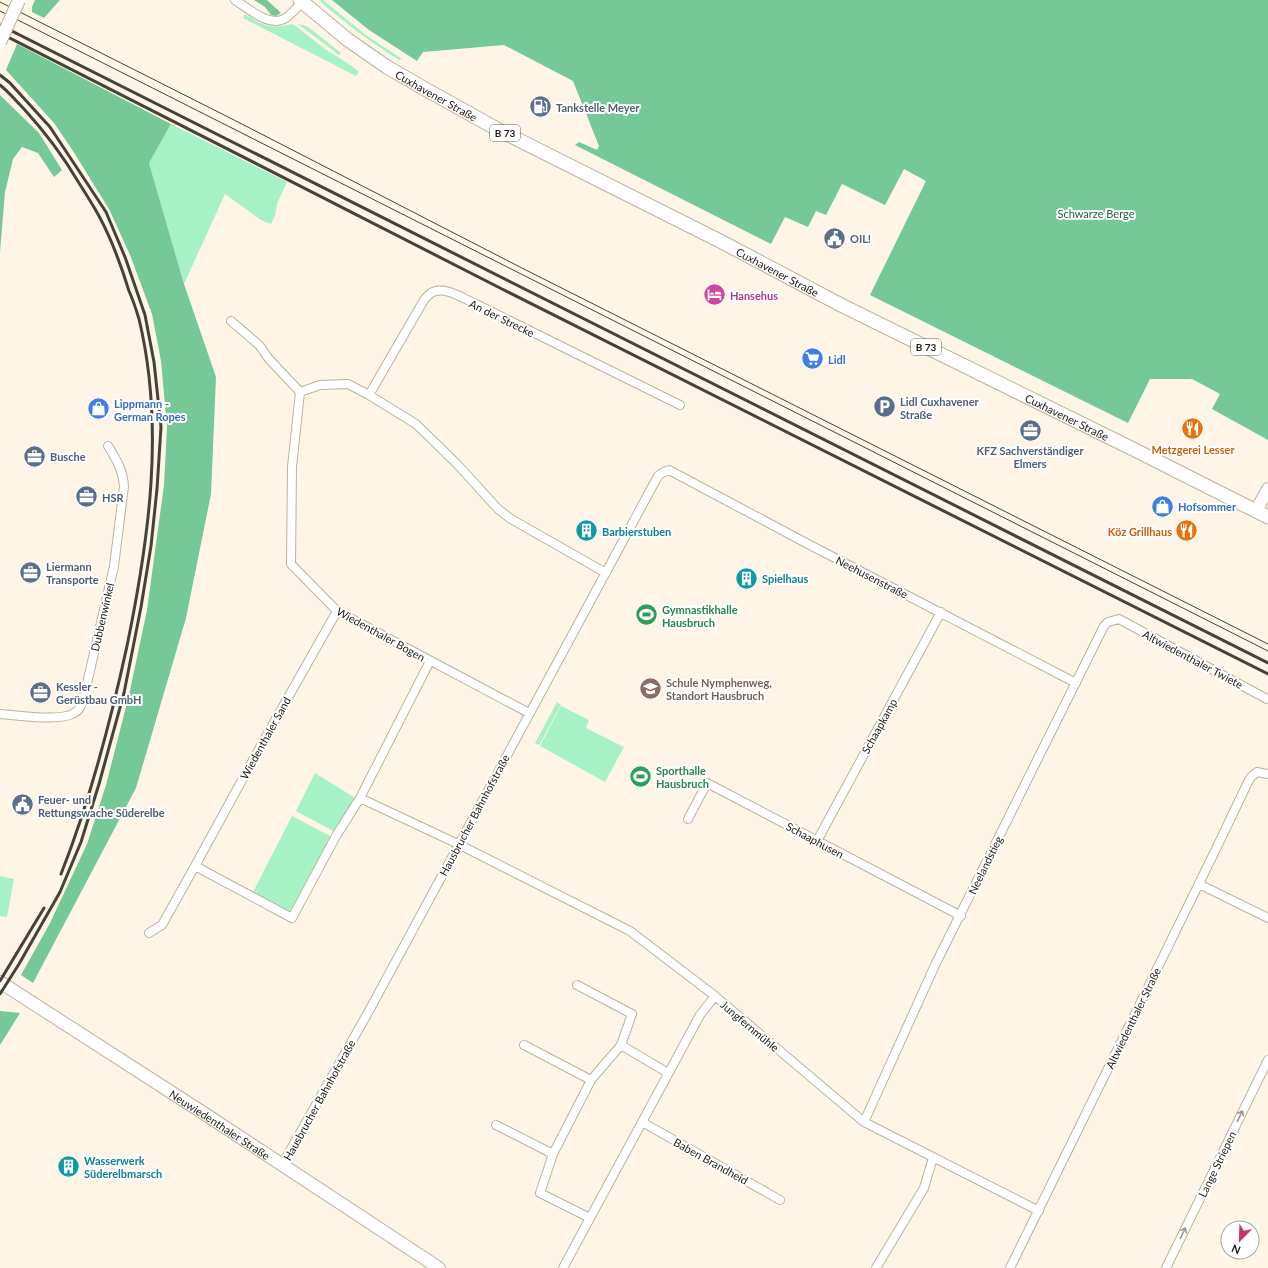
<svg xmlns="http://www.w3.org/2000/svg" width="1268" height="1268" font-family="Lato,sans-serif">
<style>
.green{fill:#a7f2c4}
.forest{fill:#74c997}
.lines{fill:none;stroke-linecap:round;stroke-linejoin:round}
.street-casing{stroke:#bcb29f;stroke-width:10}
.secondary-casing{stroke:#bcb29f;stroke-width:14}
.primary-casing{stroke:#bcb29f;stroke-width:15}
.street{stroke:#fff;stroke-width:8}
.secondary{stroke:#fff;stroke-width:12}
.primary{stroke:#fff;stroke-width:13}
.tram{stroke:#464139;stroke-width:1}
.rail{stroke:#464139;stroke-width:3}
.secondary-bridge-casing{stroke:#bcb29f;stroke-width:14;stroke-linecap:butt}
.secondary-bridge{stroke:#fff;stroke-width:12}
.oneway{stroke:#9a9895}
.labels{text-anchor:middle;dominant-baseline:central;stroke-width:4;stroke-linejoin:round;paint-order:stroke}
.shield{fill:#fff;stroke:#625f5a;stroke-width:1}
.shield-label{font-size:10px;font-weight:bold;fill:#1f1b14}
.street-label{font-size:11px;fill:#1f1b14;stroke:#fff}
.service-label{font-size:11px;font-weight:bold;fill:#4e5e75;stroke:#fff;text-anchor:start}
.park-label{font-size:11px;fill:#23603f;stroke:#fff}
.hotel-label{font-size:11px;font-weight:bold;fill:#b23c85;stroke:#fff;text-anchor:start}
.shop-label{font-size:11px;font-weight:bold;fill:#366cbe;stroke:#fff;text-anchor:start}
.food-label{font-size:11px;font-weight:bold;fill:#c56008;stroke:#fff}
.culture-label{font-size:11px;font-weight:bold;fill:#0d838f;stroke:#fff;text-anchor:start}
.leisure-label{font-size:11px;font-weight:bold;fill:#27864d;stroke:#fff;text-anchor:start}
.education-label{font-size:11px;font-weight:bold;fill:#785e54;stroke:#fff;text-anchor:start}
</style>
<rect width="100%" height="100%" fill="#fef5e6"/>
<path class="green" d="M319,0H323L366,35L402,59L399,60C371,42 344,23 319,0Z
M245,14C266,27 268,29 293,24L325,49L349,64L359,72L356,76L243,18Z
M298,24L307,26L341,53L339,55Z
M171,124L287,182L277,204L275,216L271,224L261,220L225,194L184,284L149,163Z
M557,702L561,705L539,745L535,743Z
M561,706L589,720L586,728L624,747L605,782L540,746Z
M315,773L357,799L337,833L296,811Z
M292,816L334,838L291,914L252,894Z
M0,876L14,879L7,917L0,916Z"/>
<path class="forest" d="M35,0H60L44,18L32,12V7Z
M254,0H267L281,13L276,16L271,15L265,7Z
M332,0H1268V440L1212,409L1220,394L1192,379H1150L1128,423L870,295L926,181L904,169L885,205L842,184L826,215L816,211L808,227L785,217L771,244L575,145L579,142L597,150L599,146L573,81L504,45L423,52L417,61L369,30Z
M17,44L171,124L149,163L184,284L216,377L211,494L186,618L136,788L33,983L21,975L50,923L87,844L106,785L129,695L147,610L164,485L167,427L161,361L152,314L130,255L109,209L73,151L54,123L6,70Z
M0,95L39,133L62,170L54,177L38,153L22,147L13,159L5,192L0,252Z
M0,1011L20,1013L0,1045Z"/>
<g class="lines">
<defs>
<path id="street" d="M235,0C248,8 268,27 284,19C291,15 297,7 303,2
M231,321L259,345L269,359L300,392
M300,392L292,467L291,564L337,611L529,713
M300,392L320,385L348,384L369,395L416,424L457,464L498,509L511,519L606,573
M369,395L424,300C426,298 428,295 431,293C444,285 464,299 476,304L680,405
M337,611L264,740L195,866L292,918L336,836L360,798L430,661
M0,714C17,715 61,722 74,713C79,711 81,706 83,701L114,566L124,486C123,470 116,459 108,446
M360,798L458,844L630,931L715,996L864,1122L1039,1211
M688,819L707,783L961,916
M817,841L941,612
M1199,884L1268,918
M149,933L162,925L195,866
M577,985L632,1014L621,1045L668,1073
M524,1045L591,1080
M642,1122L780,1200
M864,1122L936,963L1104,626L1108,622L1119,619L1267,699
M496,1125L553,1154
M282,1165L370,1009L658,476L662,473L669,470L808,544L1076,683
M590,1218L540,1193L553,1154L591,1080L621,1045
M563,1268L700,1015L715,996
M876,1268L924,1188L933,1158
M1010,1268L1216,849L1248,782L1251,777L1257,772L1268,774
M1166,1268L1268,1060"/>
<g id="secondary">
<path d="M1256,511L1268,489"/>
<path id="s1" d="M0,982L205,1114L439,1268"/>
</g>
<g id="primary">
<path id="s2" d="M300,0L348,40L387,67L425,89L497,129L720,241L841,305L1139,452L1268,517"/>
</g>
</defs>
<use href="#street" class="street-casing"/>
<use href="#secondary" class="secondary-casing"/>
<use href="#primary" class="primary-casing"/>
<use href="#street" class="street"/>
<use href="#secondary" class="secondary"/>
<use href="#primary" class="primary"/>
<path class="tram" d="M0,2L238,122L518,266L1268,644
M0,11L1268,651"/>
<path class="rail" d="M0,25L1268,663
M0,33L502,289L1268,674
M0,75L10,83L50,127L106,212L125,257L145,315L154,362L161,427L157,489L151,546L141,607L124,693L99,784L81,842L60,892L19,964L0,994
M0,85C9,92 16,101 24,109C46,133 63,156 79,183C86,194 93,205 99,216C112,240 121,265 129,291C133,300 136,309 139,319C165,427 149,539 127,646C110,724 90,801 61,874
M0,981L44,908"/>
<defs>
<path id="secondary-bridge" d="M0,42L19,0"/>
</defs>
<use href="#secondary-bridge" class="secondary-bridge-casing"/>
<use href="#secondary-bridge" class="secondary-bridge"/>
</g>
<defs><path id="oneway-shaft" d="M-6 0H5M1.5-3L5.5 0L1.5 3" fill="none" stroke-width="1.6" stroke-linecap="round" stroke-linejoin="round"/></defs>
<g class="oneway">
<use href="#oneway-shaft" transform="translate(1240 1116) rotate(-64)"/>
<use href="#oneway-shaft" transform="translate(1183 1233) rotate(-64)"/>
</g>
<defs>
<symbol id="fuel-disc" viewBox="-11 -11 22 22"><circle r="9.5" fill="#5c6f8a" stroke="#fff"/><path d="M-5.5-6h7V0h2V4h1.3V-2.5L3-4.5l.8-.8L6-3V5H2.5V1h-1V6h-7ZM-4.2-4.7v3.2H.2V-4.7Z" fill="#fff"/></symbol>
<symbol id="civic-disc" viewBox="-11 -11 22 22"><circle r="9.5" fill="#5c6f8a" stroke="#fff"/><path d="M-.6-6.5H3V-4.5H.6V-3L4-1V1h2V6H-6V1h2V-1L-.6-3ZM-1.2 2.5V6h2.4V2.5Z" fill="#fff"/></symbol>
<symbol id="hotel-disc" viewBox="-11 -11 22 22"><circle r="9.5" fill="#d1479c" stroke="#fff"/><path d="M-6-4.5h1.5V1H6V5H4.5V3h-9V5H-6ZM-4 0a1.8 1.8 0 1 1 3.6 0ZM.5 0V-2.5h3Q6-2.5 6 0Z" fill="#fff"/></symbol>
<symbol id="supermarket-disc" viewBox="-11 -11 22 22"><circle r="9.5" fill="#3f7fe0" stroke="#fff"/><path d="M-6-5.5h2.5l.6 2H6L4.5 2H-2.5L-4.4-4H-6ZM-1.5 3.2a1.3 1.3 0 1 0 .1 0ZM3 3.2a1.3 1.3 0 1 0 .1 0Z" fill="#fff"/></symbol>
<symbol id="parking-disc" viewBox="-11 -11 22 22"><circle r="9.5" fill="#5c6f8a" stroke="#fff"/><path d="M-3.5-5.5H1a3.5 3.5 0 0 1 0 7H-1V5.5H-3.5ZM-1-3.4V-.6H.8a1.4 1.4 0 0 0 0-2.8Z" fill="#fff"/></symbol>
<symbol id="shop-disc" viewBox="-11 -11 22 22"><circle r="9.5" fill="#3f7fe0" stroke="#fff"/><path d="M-5-2.5h2.3a2.7 3.5 0 0 1 5.4 0H5L5.5 6h-11ZM-1.5-2.5h3a1.5 2.3 0 0 0-3 0Z" fill="#fff"/></symbol>
<symbol id="restaurant-disc" viewBox="-11 -11 22 22"><circle r="9.5" fill="#e8710a" stroke="#fff"/><path d="M-5-6h1v4h1v-4h1v4h1v-4h1v5L-1.5 .5V6h-2V.5L-5-1ZM5-6V6H3V1.5H1.5Q1.5-4 5-6Z" fill="#fff"/></symbol>
<symbol id="office-disc" viewBox="-11 -11 22 22"><circle r="9.5" fill="#5c6f8a" stroke="#fff"/><path d="M-6-3h4V-5.5h4V-3h4V5H-6ZM-1-4.5V-3h2v-1.5ZM-6 0V1H6V0Z" fill="#fff"/></symbol>
<symbol id="building-disc" viewBox="-11 -11 22 22"><circle r="9.5" fill="#0f9aa8" stroke="#fff"/><path d="M-4-6H4V6H1V3H-1V6H-4ZM-2.5-4.3h1.7v1.8h-1.7ZM.8-4.3h1.7v1.8H.8ZM-2.5-1h1.7V.8h-1.7ZM.8-1h1.7V.8H.8Z" fill="#fff"/></symbol>
<symbol id="stadium-disc" viewBox="-11 -11 22 22"><circle r="9.5" fill="#2e9e5b" stroke="#fff"/><path d="M0-5a6.5 5 0 1 0 0 10a6.5 5 0 1 0 0-10ZM-3.5-1.8h7v3.6h-7Z" fill="#fff"/></symbol>
<symbol id="school-disc" viewBox="-11 -11 22 22"><circle r="9.5" fill="#8d6e63" stroke="#fff"/><path d="M0-5L7-2L0 1L-7-2ZM-4 1L0 2.5L4 1V4Q0 6-4 4Z" fill="#fff"/></symbol>
</defs>
<g fill-rule="evenodd">
<use href="#fuel-disc" x="528" y="94" width="25" height="25"/>
<use href="#civic-disc" x="822" y="226" width="25" height="25"/>
<use href="#hotel-disc" x="702" y="282" width="25" height="25"/>
<use href="#supermarket-disc" x="800" y="346" width="25" height="25"/>
<use href="#parking-disc" x="872" y="394" width="25" height="25"/>
<use href="#shop-disc" x="86" y="396" width="25" height="25"/>
<use href="#restaurant-disc" x="1180" y="416" width="25" height="25"/>
<use href="#office-disc" x="1018" y="418" width="25" height="25"/>
<use href="#office-disc" x="22" y="444" width="25" height="25"/>
<use href="#office-disc" x="74" y="484" width="25" height="25"/>
<use href="#shop-disc" x="1150" y="494" width="25" height="25"/>
<use href="#building-disc" x="574" y="518" width="25" height="25"/>
<use href="#restaurant-disc" x="1174" y="518" width="25" height="25"/>
<use href="#office-disc" x="18" y="560" width="25" height="25"/>
<use href="#building-disc" x="734" y="566" width="25" height="25"/>
<use href="#stadium-disc" x="634" y="602" width="25" height="25"/>
<use href="#school-disc" x="638" y="676" width="25" height="25"/>
<use href="#office-disc" x="28" y="680" width="25" height="25"/>
<use href="#stadium-disc" x="628" y="764" width="25" height="25"/>
<use href="#civic-disc" x="10" y="792" width="25" height="25"/>
<use href="#building-disc" x="56" y="1154" width="25" height="25"/>
</g>
<g class="labels">
<g class="shield">
<rect x="490" y="125" width="30" height="16" rx="3"/>
<rect x="911" y="339" width="30" height="16" rx="3"/>
</g>
<g class="shield-label">
<text x="505" y="133">B 73</text>
<text x="926" y="347">B 73</text>
</g>
<g class="street-label">
<text stroke="none"><textPath href="#s2" startOffset="167">Cuxhavener Straße</textPath></text>
<text stroke="none"><textPath href="#s2" startOffset="551">Cuxhavener Straße</textPath></text>
<text transform="translate(502 318) rotate(26)">An der Strecke</text>
<text stroke="none"><textPath href="#s2" startOffset="875">Cuxhavener Straße</textPath></text>
<text transform="translate(872 577) rotate(27)">Neehusenstraße</text>
<text transform="translate(102 617) rotate(-77)">Dubbenwinkel</text>
<text transform="translate(381 634) rotate(29)">Wiedenthaler Bogen</text>
<text transform="translate(1193 659) rotate(28)">Altwiedenthaler Twiete</text>
<text transform="translate(879 726) rotate(-61)">Schaapkamp</text>
<text transform="translate(265 738) rotate(-61)">Wiedenthaler Sand</text>
<text transform="translate(474 815) rotate(-62)">Hausbrucher Bahnhofstraße</text>
<text transform="translate(815 840) rotate(28)">Schaaphusen</text>
<text transform="translate(985 865) rotate(-64)">Neelandstieg</text>
<text transform="translate(1133 1018) rotate(-64)">Altwiedenthaler Straße</text>
<text transform="translate(750 1026) rotate(40)">Jungfernmühle</text>
<text transform="translate(319 1100) rotate(-61)">Hausbrucher Bahnhofstraße</text>
<text stroke="none"><textPath href="#s1" startOffset="262">Neuwiedenthaler Straße</textPath></text>
<text transform="translate(711 1161) rotate(29)">Baben Brandheid</text>
<text transform="translate(1217 1164) rotate(-64)">Lange Striepen</text>
</g>
<g class="service-label">
<text x="556" y="107">Tankstelle Meyer</text>
<text x="850" y="238">OIL!</text>
<text x="900" y="401">Lidl Cuxhavener<tspan x="900" dy="13">Straße</tspan></text>
<text x="1030" y="450" text-anchor="middle">KFZ Sachverständiger<tspan x="1030" dy="13">Elmers</tspan></text>
<text x="50" y="456">Busche</text>
<text x="102" y="497">HSR</text>
<text x="46" y="566">Liermann<tspan x="46" dy="13">Transporte</tspan></text>
<text x="56" y="686">Kessler -<tspan x="56" dy="13">Gerüstbau GmbH</tspan></text>
<text x="38" y="799">Feuer- und<tspan x="38" dy="13">Rettungswache Süderelbe</tspan></text>
</g>
<g class="park-label">
<text x="1096" y="213">Schwarze Berge</text>
</g>
<g class="hotel-label">
<text x="730" y="295">Hansehus</text>
</g>
<g class="shop-label">
<text x="828" y="359">Lidl</text>
<text x="114" y="403">Lippmann -<tspan x="114" dy="13">German Ropes</tspan></text>
<text x="1178" y="506">Hofsommer</text>
</g>
<g class="food-label">
<text x="1193" y="449">Metzgerei Lesser</text>
<text x="1172" y="531" text-anchor="end">Köz Grillhaus</text>
</g>
<g class="culture-label">
<text x="602" y="531">Barbierstuben</text>
<text x="762" y="578">Spielhaus</text>
<text x="84" y="1160">Wasserwerk<tspan x="84" dy="13">Süderelbmarsch</tspan></text>
</g>
<g class="leisure-label">
<text x="662" y="609">Gymnastikhalle<tspan x="662" dy="13">Hausbruch</tspan></text>
<text x="656" y="770">Sporthalle<tspan x="656" dy="13">Hausbruch</tspan></text>
</g>
<g class="education-label">
<text x="666" y="682">Schule Nymphenweg,<tspan x="666" dy="13">Standort Hausbruch</tspan></text>
</g>
</g>
<g transform="translate(1240 1240) rotate(203)"><circle r="19" fill="#ffffff" stroke="#a5a4a1"/>
<path d="M0-3L7 15L0 10L-7 15Z" fill="#c53764"/>
<text y="-6" font-size="11" font-weight="bold" text-anchor="middle" fill="#1f1b14">N</text>
</g>
</svg>
